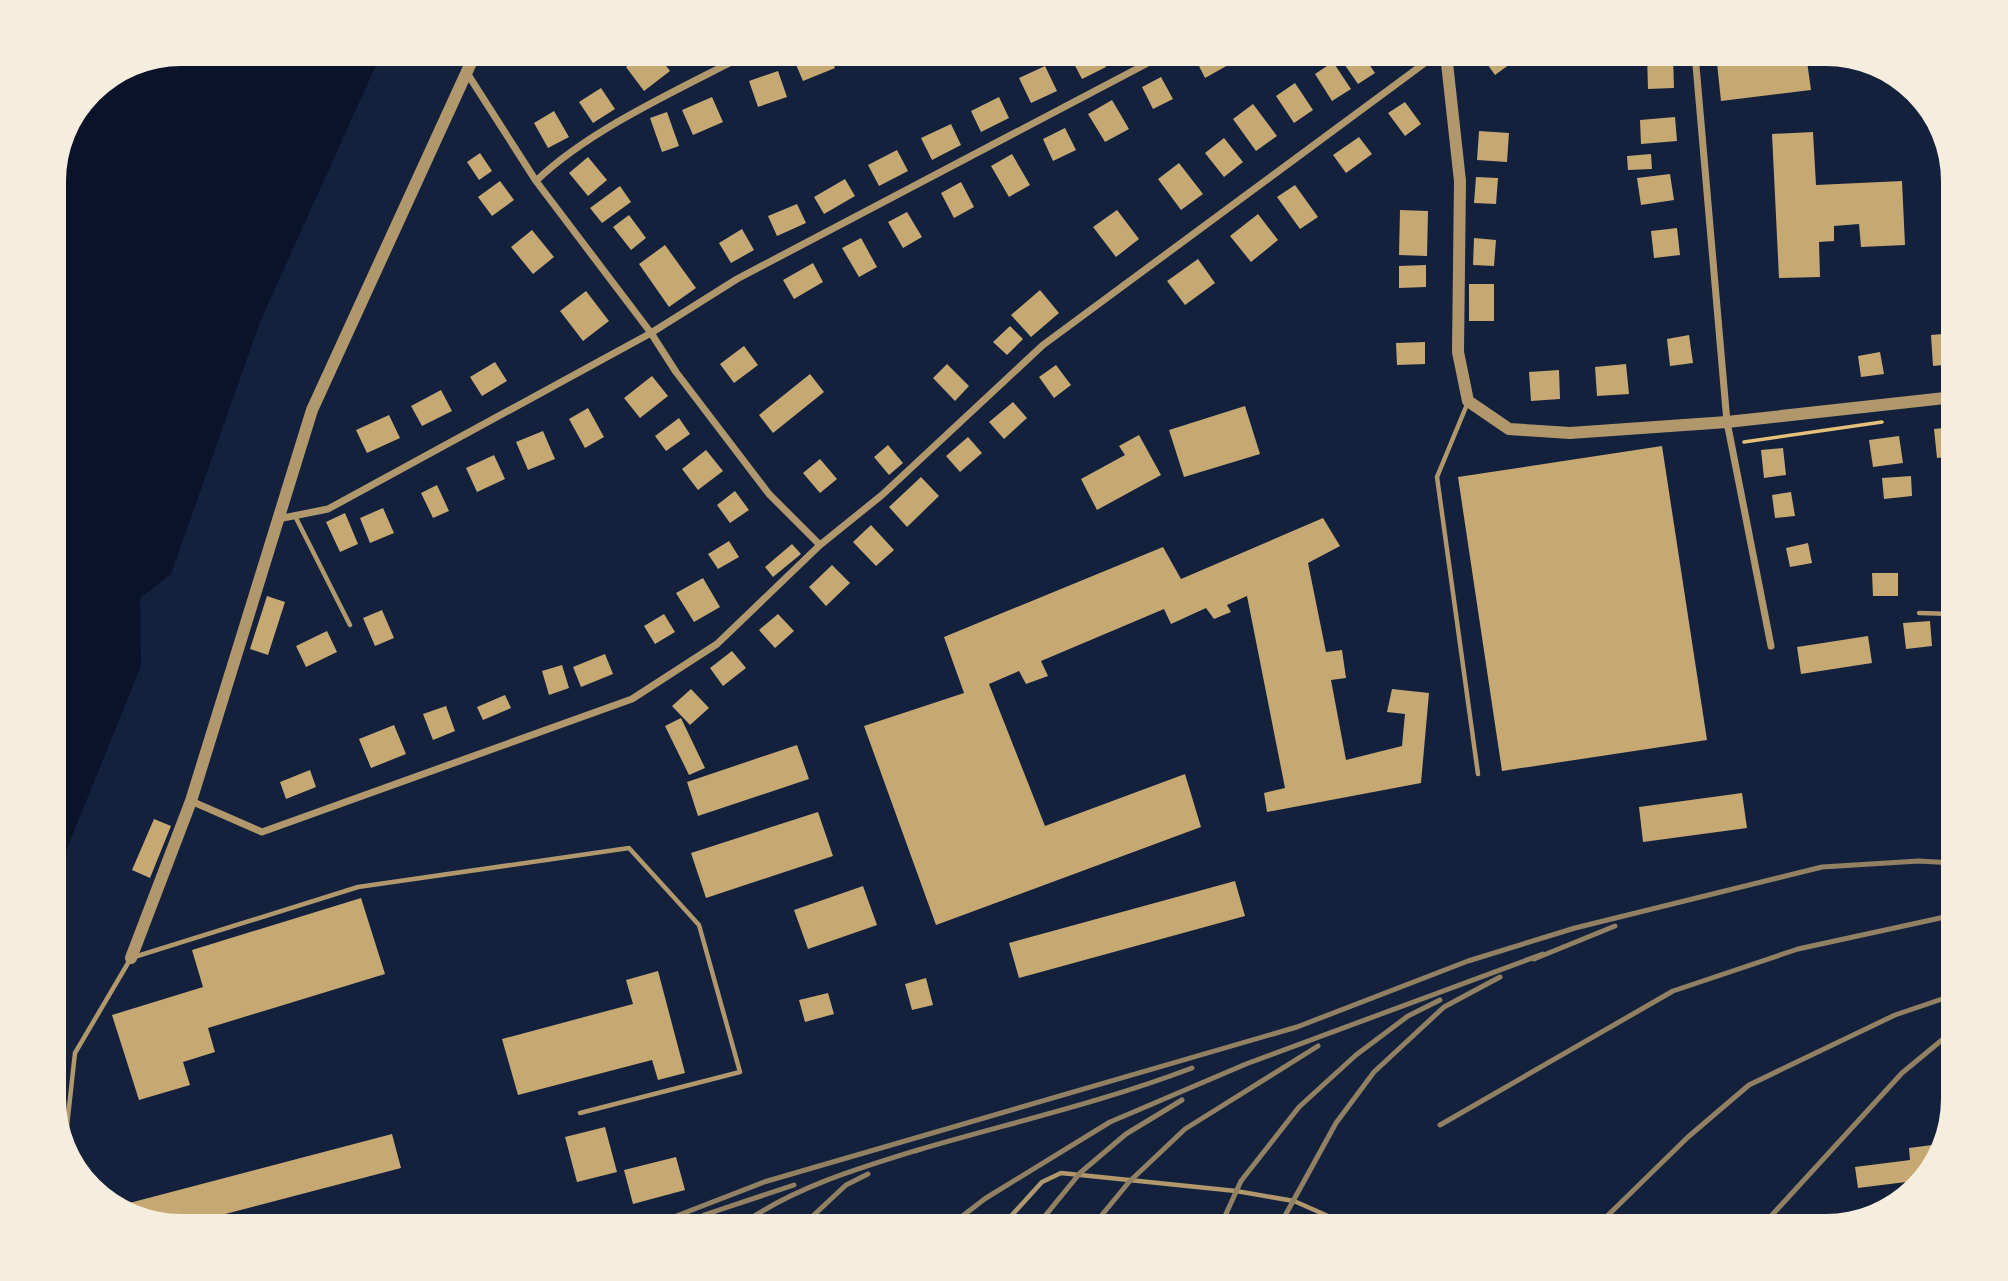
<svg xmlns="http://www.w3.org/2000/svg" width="2008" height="1281" font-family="Arial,sans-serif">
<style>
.water{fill:#0b132b}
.building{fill:#c6a872}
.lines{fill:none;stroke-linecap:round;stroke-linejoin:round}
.path{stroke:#e5c07b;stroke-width:3.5}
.service{stroke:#b1986c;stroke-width:4.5}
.minor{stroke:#b1986c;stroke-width:7}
.tertiary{stroke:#b1986c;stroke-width:12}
.rail{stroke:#918062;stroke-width:5}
</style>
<rect width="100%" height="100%" fill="#14213d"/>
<path class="water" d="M181,54H381L260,322L171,574L140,598L141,666L55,878V173L92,91L133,64Z"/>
<path class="building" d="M557,54H583L564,65Z
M643,54H657L670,71L644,91L626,67Z
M806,54H829L835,68L803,81L794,60Z
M853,54H872L858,63Z
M1077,54H1099L1106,67L1082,79L1071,58Z
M1202,54H1225L1230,64L1205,78L1195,58Z
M1345,54H1362L1375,73L1358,84L1340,58Z
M1480,54H1513L1517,59L1495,75Z
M1716,54H1806L1811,90L1721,101Z
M1814,54H1827L1853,62L1815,66Z
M1673,55L1674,88L1648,89L1647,56Z
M1333,62L1351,89L1332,101L1315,74Z
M1045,66L1057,91L1031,103L1019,78Z
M778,71L787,97L758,107L749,81Z
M1161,77L1173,99L1153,109L1142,87Z
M1295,83L1313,110L1294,123L1276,96Z
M601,88L615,109L593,123L579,102Z
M712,97L723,122L693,135L682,110Z
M999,97L1009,118L981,132L971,111Z
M1112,100L1129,129L1105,142L1088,114Z
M1405,102L1421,124L1405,136L1388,113Z
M1253,104L1277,136L1256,151L1233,119Z
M554,111L569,137L548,148L534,123Z
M667,112L679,146L662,152L650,118Z
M1675,117L1677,141L1641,144L1640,120Z
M951,124L961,145L932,160L921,138Z
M1065,128L1076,150L1053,161L1043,139Z
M1479,131L1509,133L1507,162L1477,160Z
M1813,132L1816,185L1902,181L1905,245L1861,247L1859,224L1834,226V241L1819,242L1820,277L1779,278L1772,134Z
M1359,137L1372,154L1346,173L1333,155Z
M1224,138L1243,162L1224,177L1205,153Z
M897,150L908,171L879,186L868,165Z
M480,153L492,171L479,180L467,162Z
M1012,154L1030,185L1009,197L991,166Z
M1651,154L1652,169L1628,170L1627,156Z
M588,157L607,180L588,196L569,173Z
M1179,163L1203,194L1181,210L1158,179Z
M1670,174L1674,200L1641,205L1637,178Z
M1476,177L1498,178L1496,204L1474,203Z
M845,179L855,196L824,214L814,197Z
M500,181L514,200L492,216L478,197Z
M961,182L974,207L954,218L941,193Z
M1295,185L1318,217L1300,229L1277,197Z
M620,186L631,202L602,223L590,208Z
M797,204L806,223L777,236L768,216Z
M1117,210L1139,239L1116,257L1093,227Z
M1400,210L1428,211L1427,256L1399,255Z
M907,212L922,237L903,248L888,222Z
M1258,214L1278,240L1251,262L1230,236Z
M629,215L646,238L631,250L613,227Z
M1677,228L1680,255L1654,258L1651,231Z
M742,229L754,250L731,263L719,243Z
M532,230L554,257L533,274L511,247Z
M861,238L877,267L859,277L842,248Z
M1474,238L1496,240L1494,266L1473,265Z
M665,245L696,288L669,307L639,264Z
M1198,259L1215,283L1185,305L1167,281Z
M813,263L823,282L794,299L783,280Z
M1426,265V287L1399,288V266Z
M1469,284H1494V321H1469Z
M1040,290L1059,313L1031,337L1011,315Z
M586,291L609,321L583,341L560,311Z
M1010,326L1023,339L1007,355L993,342Z
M1954,333V364L1933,366L1931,335Z
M1689,335L1693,363L1670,366L1667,339Z
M1425,342V364L1397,365L1396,343Z
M744,346L758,365L734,383L720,364Z
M1880,352L1884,374L1861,377L1858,356Z
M495,362L507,381L482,396L470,377Z
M947,364L969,386L955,401L933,378Z
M1626,364L1629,394L1597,396L1595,367Z
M1056,365L1071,385L1054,398L1039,377Z
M1559,370L1560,399L1531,401L1529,372Z
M810,374L824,392L773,433L759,415Z
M652,376L668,396L640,418L624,398Z
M441,390L452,411L422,426L411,406Z
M1013,402L1027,418L1004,439L989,422Z
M1245,406L1260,454L1184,477L1169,430Z
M588,408L604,437L585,448L569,419Z
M389,415L400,438L367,453L356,430Z
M679,418L690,434L666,451L655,436Z
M1954,427V456L1937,458L1934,429Z
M543,431L555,459L528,470L516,442Z
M1139,435L1161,475L1097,510L1081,479L1125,455L1119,446Z
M1899,436L1903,463L1873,467L1869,440Z
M968,437L982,453L960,472L946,456Z
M888,445L903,463L889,475L874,457Z
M1662,446L1707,740L1502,771L1458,477Z
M1783,448L1786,475L1764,478L1761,450Z
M706,450L723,471L698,490L682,469Z
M494,455L505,479L477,492L466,468Z
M820,459L837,479L820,493L803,473Z
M1911,476L1912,496L1884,499L1882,478Z
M921,477L939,496L907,527L889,507Z
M437,485L449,511L433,518L421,493Z
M735,491L749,510L730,523L717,505Z
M1791,492L1795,516L1775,518L1772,495Z
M383,508L394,533L370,543L360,518Z
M345,513L358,544L340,552L326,522Z
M1323,518L1340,546L1308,563L1326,652L1342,650L1346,678L1331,680L1346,760L1402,746L1405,714L1387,712L1392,689L1429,693L1421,783L1267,812L1264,793L1285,788L1247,596L1227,605L1231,612L1214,619L1206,608L1171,624L1164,609L1041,661L1048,676L1026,684L1019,671L989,684L1045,826L1185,774L1201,827L936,925L864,726L964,693L944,637L1163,547L1181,579Z
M871,525L894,550L876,566L853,542Z
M729,541L739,557L718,569L708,554Z
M1808,543L1812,563L1790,567L1786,548Z
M792,544L801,554L773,577L765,567Z
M832,565L850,583L826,606L809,587Z
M1872,573H1898V596H1873Z
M703,578L720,607L694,622L676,593Z
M267,596L285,602L268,655L250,649Z
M382,610L394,638L375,646L363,618Z
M664,614L675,632L655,644L644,626Z
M778,614L794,631L775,648L759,630Z
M1930,621L1932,646L1906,649L1903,623Z
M327,631L337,652L306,667L296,646Z
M1868,636L1872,663L1801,674L1797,647Z
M732,651L746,668L723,686L710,668Z
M605,654L613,674L581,687L573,667Z
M562,665L569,688L549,695L542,671Z
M691,689L709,708L690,725L672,706Z
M505,695L511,708L483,720L477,707Z
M446,706L455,731L433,740L423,714Z
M681,718L705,768L689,775L665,726Z
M394,725L406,754L371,768L359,739Z
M797,745L809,779L698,816L687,782Z
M310,770L316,787L286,799L280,782Z
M1742,793L1747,828L1643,842L1639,807Z
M818,812L833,856L706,898L691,853Z
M154,819L171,826L150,878L132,870Z
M1235,881L1245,916L1019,978L1009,943Z
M863,886L877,925L808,949L794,910Z
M361,898L385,974L208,1028L215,1052L183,1062L190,1085L139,1100L112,1015L203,987L192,950Z
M658,971L685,1073L658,1080L652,1060L518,1095L502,1039L633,1004L626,980Z
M926,978L933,1005L912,1010L905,984Z
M828,993L834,1014L805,1022L799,1000Z
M605,1127L617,1172L577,1182L565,1137Z
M392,1134L401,1168L179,1226L114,1207Z
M1940,1144L1933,1170L1922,1180L1858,1188L1855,1167L1910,1160L1909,1148Z
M676,1157L685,1190L633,1204L624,1170Z"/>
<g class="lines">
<path class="path" d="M1744,442L1882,422"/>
<path class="service" d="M1468,402L1437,477L1478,774
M295,516L350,625
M1919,613L1954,614
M65,1144L75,1053L131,958L358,887L629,848L699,925L740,1072L580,1113
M1001,1227L1042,1182L1061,1173L1236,1191L1294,1201L1353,1227"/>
<path class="minor" d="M1695,54L1727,422L1771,646
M467,73L536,181L651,333L676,372L769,494L820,545
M536,181C590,129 680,89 747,54
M278,519L328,509L651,333L737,279L1165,54
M191,801L262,832L632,699L717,644L820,545L882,495L1043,345L1437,54"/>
<path class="tertiary" d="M1446,54L1460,181L1458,352L1468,401L1509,429L1570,433L1727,422L1954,397
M131,958L191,801L312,410L475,54"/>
<path class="rail" d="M1534,959L1615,926
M1440,1125L1673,991L1798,949L1954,915
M1281,1223L1336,1123L1374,1072L1444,1007L1500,977
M648,1227L764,1182L1297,1027L1468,961L1575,928L1822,867L1919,861L1954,863
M685,1227L704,1215L794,1185
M738,1227C792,1188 856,1169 918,1150C1010,1123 1103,1102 1192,1068
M801,1227L846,1185L868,1174
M948,1227L986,1198L1110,1122L1246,1064L1543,954
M1036,1227L1080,1173L1126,1134L1182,1100
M1092,1227L1129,1182L1185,1129L1318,1046
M1220,1227L1241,1181L1299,1107L1356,1055L1408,1016L1440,1000
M1596,1227L1688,1137L1749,1085L1895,1015L1954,995
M1761,1227L1902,1073L1954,1030"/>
</g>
<path d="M0 0H2008V1281H0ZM181 66H1826A115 115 0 0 1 1941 181V1099A115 115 0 0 1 1826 1214H181A115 115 0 0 1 66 1099V181A115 115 0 0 1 181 66Z" fill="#f5edde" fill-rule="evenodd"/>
</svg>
